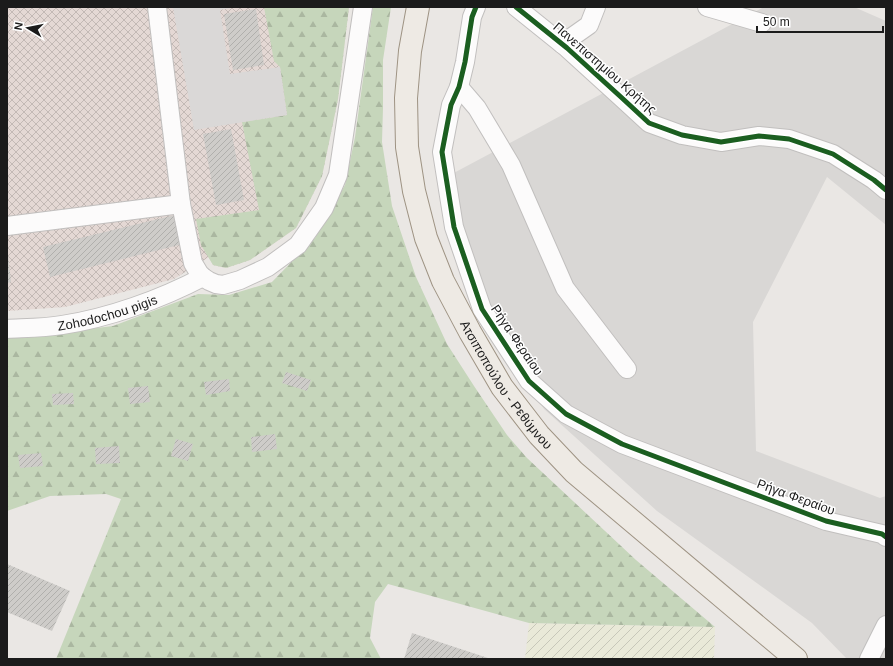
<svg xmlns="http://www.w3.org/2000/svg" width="893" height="666" font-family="Helvetica,sans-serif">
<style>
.residential{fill:#d9d7d5}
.military{fill:url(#military-cross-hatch)}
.farmland{fill:url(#farmland-furrows)}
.forest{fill:url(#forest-firs)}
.parking{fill:#dad8d7}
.building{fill:url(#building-hatch)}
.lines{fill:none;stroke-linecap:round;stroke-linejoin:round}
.minor-casing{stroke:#c1bfbe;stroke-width:20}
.major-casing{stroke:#9e9383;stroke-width:24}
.minor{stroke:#fcfbfb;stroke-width:18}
.major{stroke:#eeeae4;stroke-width:22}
.cycleway-casing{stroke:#fff;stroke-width:8}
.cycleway{stroke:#1b5e20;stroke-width:5}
.labels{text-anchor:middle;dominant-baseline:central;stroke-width:3;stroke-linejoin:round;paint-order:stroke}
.street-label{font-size:13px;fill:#1b1b1b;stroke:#fff}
</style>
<defs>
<pattern id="military-cross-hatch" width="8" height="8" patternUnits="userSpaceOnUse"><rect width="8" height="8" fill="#e4d8d4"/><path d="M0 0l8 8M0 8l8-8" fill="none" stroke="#c3b9b5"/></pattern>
<pattern id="farmland-furrows" width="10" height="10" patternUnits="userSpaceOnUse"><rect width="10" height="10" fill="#e9e9d8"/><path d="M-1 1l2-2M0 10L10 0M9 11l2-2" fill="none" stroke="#c7c7b9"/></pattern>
<pattern id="forest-firs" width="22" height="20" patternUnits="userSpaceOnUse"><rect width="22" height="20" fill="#c6d6bb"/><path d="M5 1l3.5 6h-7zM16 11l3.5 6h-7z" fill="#aab7a0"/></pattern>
<pattern id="building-hatch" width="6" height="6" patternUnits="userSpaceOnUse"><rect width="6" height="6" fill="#ceccc9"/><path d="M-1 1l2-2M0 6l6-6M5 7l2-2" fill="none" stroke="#b0afac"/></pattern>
</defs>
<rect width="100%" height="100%" fill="#eae7e4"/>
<path class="residential" d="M764,7H854L886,21V225L827,177L753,322L756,451L880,498L886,496V659H847L812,623L657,511L544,409L483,314L450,175Z"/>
<path class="military" d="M7,7H349L338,99L322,176L296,228L250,260L226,268L213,265L209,257L174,279L65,307L7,311Z"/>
<path class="farmland" d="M529,623L715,627L714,659H525Z"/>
<path class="forest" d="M264,7H349L338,99L322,176L296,228L250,260L226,268L213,265L201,245L196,219L259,210L242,122L287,115L280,67L274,61Z
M373,7H391L383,60V108L382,142L392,206L416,277L447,344L474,386L507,435L527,458L636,560L715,627L529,623L388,584L375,602L370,638L381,659H56L121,499L106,494L50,496L7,511V337H24L113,326L198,294L229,295L272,282L315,238L345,185L355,137Z"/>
<path class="parking" d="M173,7H237L220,10L230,74L280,67L287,115L194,130Z"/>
<path class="building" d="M256,9L264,65L233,70L224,14Z
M231,129L244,200L216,205L203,134Z
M175,215L183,244L50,277L43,247Z
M7,254H8L11,282L7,283Z
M286,372L311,380L307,391L282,383Z
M229,379L230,391L206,395L204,382Z
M148,386L150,402L130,404L128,388Z
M73,393L74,404L53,405L52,394Z
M275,434L277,449L252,452L251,437Z
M176,439L193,444L188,461L171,456Z
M119,446L120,463L96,464L95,448Z
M41,453L43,466L20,468L18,455Z
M7,564L70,591L52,631L7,612Z
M412,633L491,659H404Z"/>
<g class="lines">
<defs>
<g id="minor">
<path d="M157,7L181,204L193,263L199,273L203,277L209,281L216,284L223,285L240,280L268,267L298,245L324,208L338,175L363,7"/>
<path d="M476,7L472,17L465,62L459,87L451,105L442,152L454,227L482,309L529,381L566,414L622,444L826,521L882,534L886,537"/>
<path d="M516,7L567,48L622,98L649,123L682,135L721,142L759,136L789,139L833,154L874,180L886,190"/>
<path d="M707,7L762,23"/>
<path d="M562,44L589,25L596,7"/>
<path d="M459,87L477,108L511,165L565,288L627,369"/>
<path d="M7,226L181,204"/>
<path id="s1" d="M7,329C25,328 44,328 62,325C109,318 161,299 203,277"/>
<path d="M869,659L886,625"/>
</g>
<g id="major">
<path id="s2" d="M418,7L410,51L406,98L407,147L414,191L426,238L443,281L470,332L502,387L539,435L574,472L796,659"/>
</g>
</defs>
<use href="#minor" class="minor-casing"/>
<use href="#major" class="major-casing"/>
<use href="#minor" class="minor"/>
<use href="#major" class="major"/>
<defs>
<path id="cycleway" d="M476,7L472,17L465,62L459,87L451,105L442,152L454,227L482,309L529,381L566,414L622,444L826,521L882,534L886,537
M516,7L567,48L622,98L649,123L682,135L721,142L759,136L789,139L833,154L874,180L886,190"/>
</defs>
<use href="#cycleway" class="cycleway-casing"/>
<use href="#cycleway" class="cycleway"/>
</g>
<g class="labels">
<g class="street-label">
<text transform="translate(605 68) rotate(41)">Πανεπιστημίου Κρήτης</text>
<text stroke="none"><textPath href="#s1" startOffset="102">Zohodochou pigis</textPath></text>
<text transform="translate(517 340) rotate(56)">Ρήγα Φεραίου</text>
<text stroke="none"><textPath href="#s2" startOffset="402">Ατσιποπούλου - Ρεθύμνου</textPath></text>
<text transform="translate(796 497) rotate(20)">Ρήγα Φεραίου</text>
</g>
</g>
<rect width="893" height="666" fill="none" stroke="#1b1b1b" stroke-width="16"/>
<g transform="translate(28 28) rotate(280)" stroke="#ffffff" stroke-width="3" paint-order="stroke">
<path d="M0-3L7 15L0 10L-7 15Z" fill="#1b1b1b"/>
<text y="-6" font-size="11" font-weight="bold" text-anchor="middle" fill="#1b1b1b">N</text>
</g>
<path d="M757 26v6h126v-6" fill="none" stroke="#1b1b1b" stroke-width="2"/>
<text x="763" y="26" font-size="12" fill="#1b1b1b" stroke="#ffffff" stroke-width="3" paint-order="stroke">50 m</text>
</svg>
